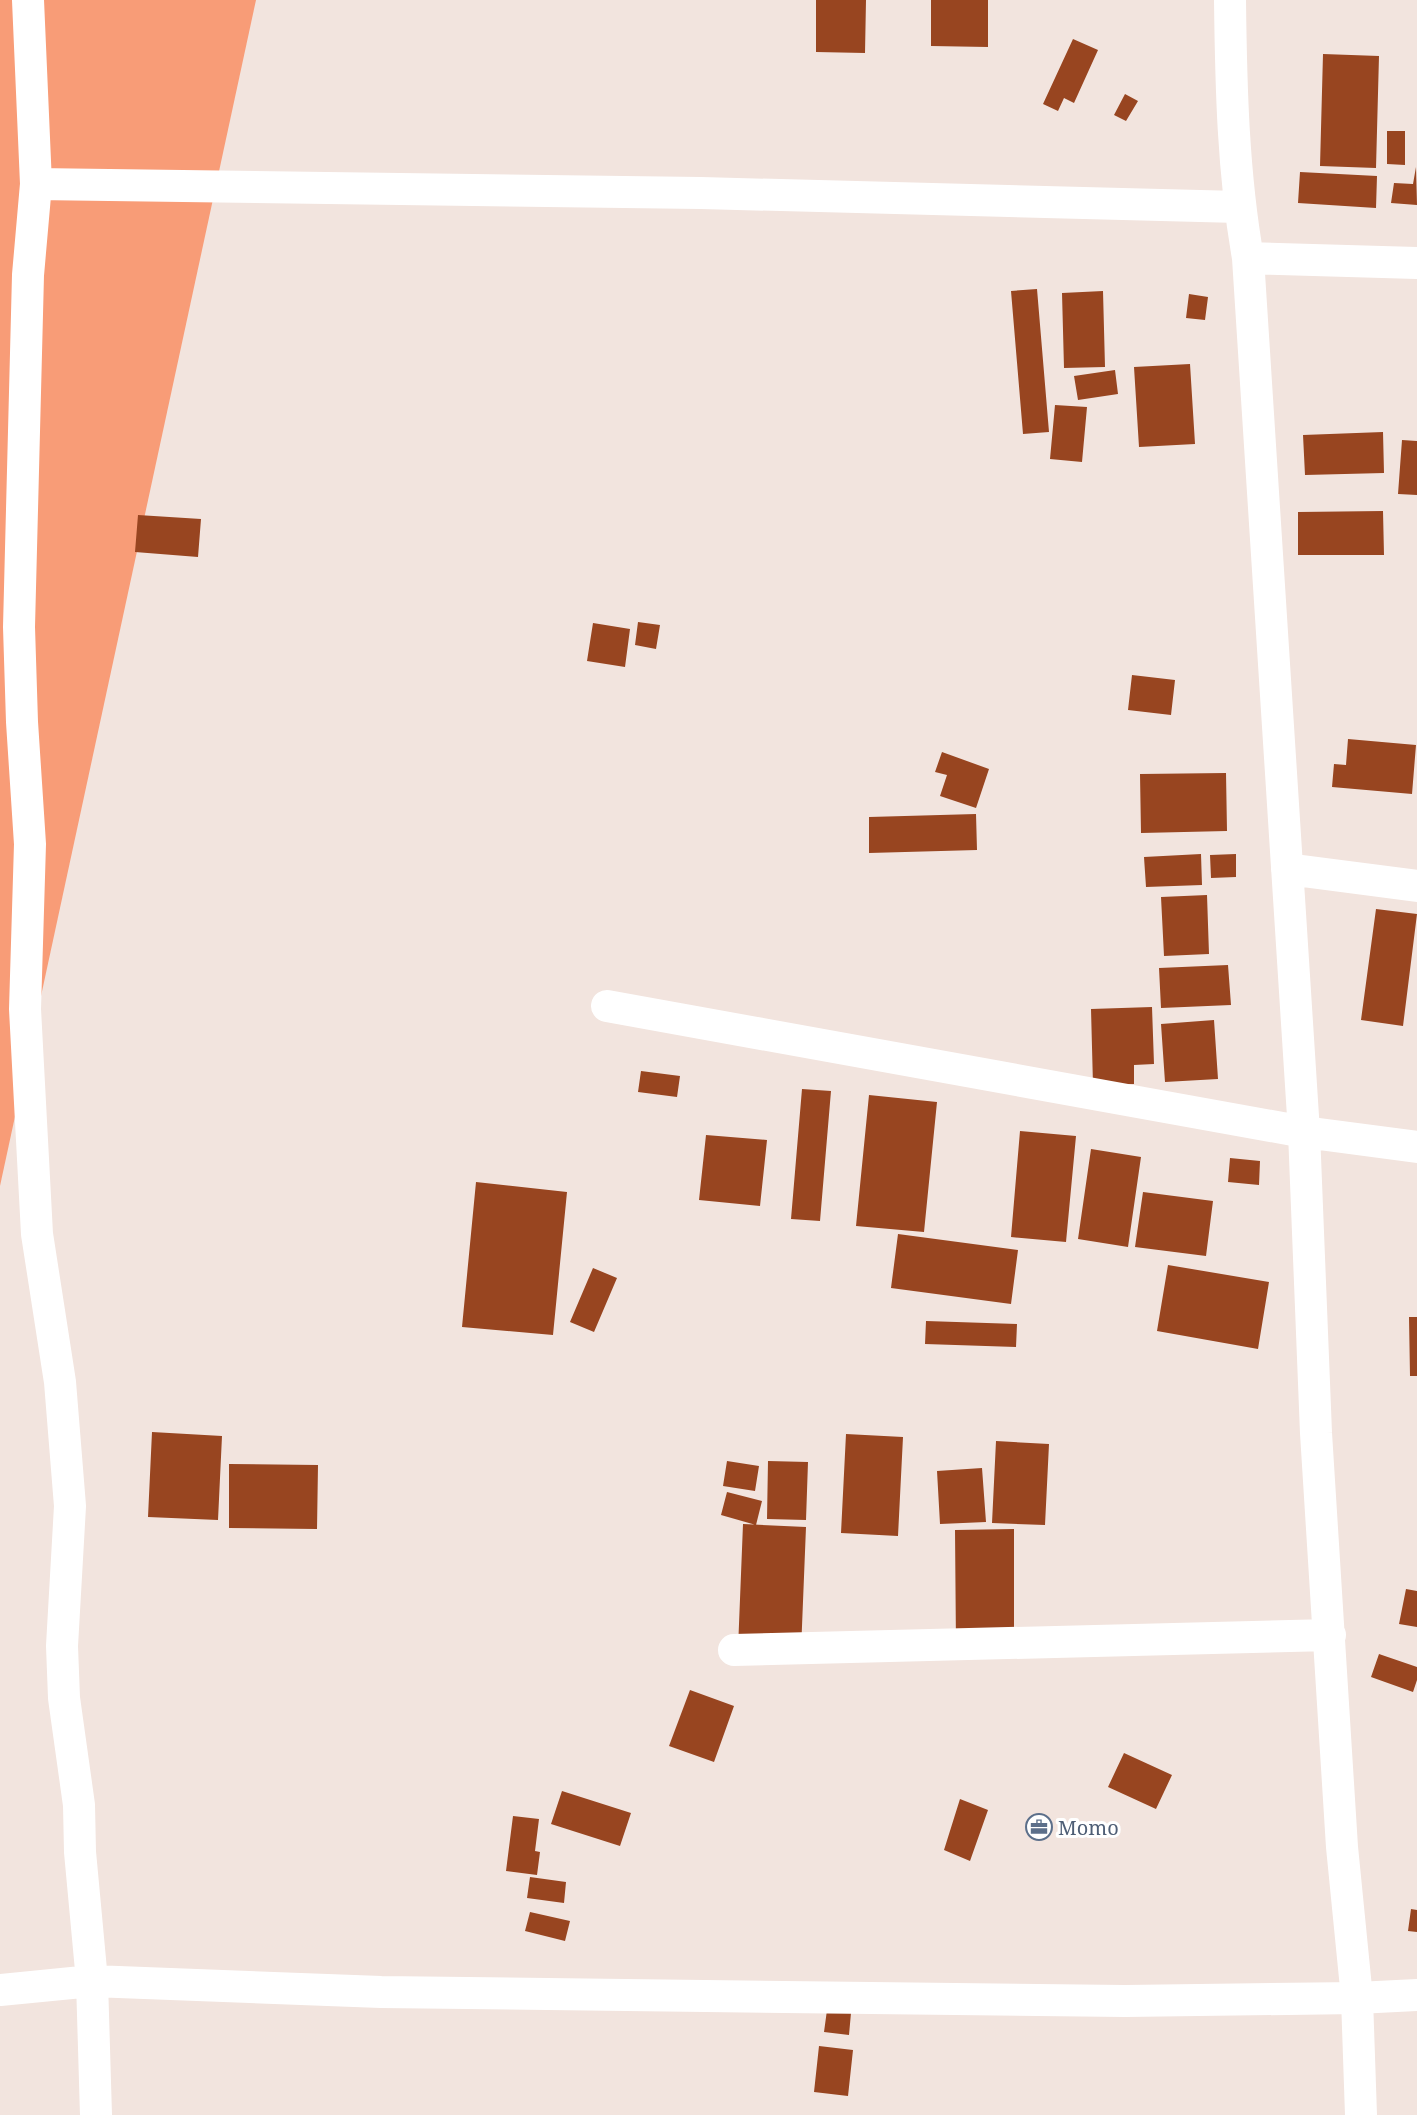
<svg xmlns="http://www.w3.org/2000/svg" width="1417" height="2115" font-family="'Noto Serif',serif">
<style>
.forest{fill:#f89c77}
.building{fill:#984520}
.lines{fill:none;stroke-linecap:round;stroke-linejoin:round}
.minor{stroke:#fff;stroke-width:32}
.labels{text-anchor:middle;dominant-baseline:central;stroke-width:6;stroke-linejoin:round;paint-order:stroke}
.service-label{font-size:20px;fill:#4e5e75;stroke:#fff;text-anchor:start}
</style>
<rect width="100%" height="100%" fill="#f2e4de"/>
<path class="forest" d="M0,0H256L0,1186Z"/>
<path class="building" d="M816,0H866L865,53L816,52Z
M931,0H988V47L931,46Z
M1073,39L1098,50L1074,103L1064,98L1058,111L1043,104Z
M1323,54L1379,56L1376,168L1320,166Z
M1125,94L1138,101L1126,121L1114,115Z
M1387,131H1405V165L1387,164Z
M1416,167L1417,205L1391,203L1394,183L1413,184Z
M1300,172L1377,176L1376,208L1298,203Z
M1037,289L1049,432L1023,434L1011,291Z
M1103,291L1105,367L1064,368L1062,293Z
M1189,294L1208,297L1205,320L1186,318Z
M1190,364L1195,444L1139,447L1134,367Z
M1115,370L1118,394L1078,400L1074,376Z
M1055,405L1087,407L1082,462L1050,459Z
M1383,432L1384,473L1305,475L1303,435Z
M1402,440L1417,441V495L1398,494Z
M1383,511L1384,555H1298V512Z
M138,515L201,519L198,557L135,552Z
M638,622L660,625L656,649L635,645Z
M593,623L630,629L625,667L587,661Z
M1132,675L1175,680L1171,715L1128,710Z
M1348,739L1416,745L1412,794L1332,787L1334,764L1346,765Z
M942,752L989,769L976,808L940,796L947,775L935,772Z
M1226,773L1227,831L1141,833L1140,774Z
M976,814L977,850L869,853V817Z
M1201,854L1202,885L1146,887L1144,857Z
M1236,854V877L1211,878L1210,855Z
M1207,895L1209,954L1164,956L1161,897Z
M1376,909L1417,914L1403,1026L1361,1020Z
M1228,965L1231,1005L1161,1008L1159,968Z
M1152,1007L1154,1064L1134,1065V1084L1093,1085L1091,1009Z
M1214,1020L1218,1079L1165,1082L1161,1024Z
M641,1071L680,1076L677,1097L638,1092Z
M802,1089L831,1091L820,1221L791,1219Z
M869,1095L937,1102L924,1232L856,1226Z
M1020,1131L1076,1136L1066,1242L1011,1237Z
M706,1135L767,1140L760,1206L699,1200Z
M1091,1149L1141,1157L1128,1247L1078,1239Z
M1230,1158L1260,1161L1259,1185L1228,1182Z
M476,1182L567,1192L553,1335L462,1327Z
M1143,1192L1213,1201L1206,1256L1135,1247Z
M898,1234L1018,1250L1011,1304L891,1288Z
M1168,1265L1269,1282L1258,1349L1157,1331Z
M593,1268L617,1278L594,1332L570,1322Z
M1409,1317H1417V1376H1410Z
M926,1321L1017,1324L1016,1347L925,1344Z
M152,1432L222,1436L218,1520L148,1517Z
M846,1434L903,1437L898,1536L841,1533Z
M996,1441L1049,1444L1045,1525L992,1523Z
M727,1461L759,1466L755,1491L723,1486Z
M768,1461L808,1462L806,1520L767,1519Z
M229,1464L318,1465L317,1529L229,1528Z
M982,1468L986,1522L940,1524L937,1471Z
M727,1492L762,1501L756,1525L721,1515Z
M743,1524L806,1527L801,1651L738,1649Z
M1014,1529V1647H956L955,1530Z
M1406,1589L1417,1591V1627L1399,1624Z
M1379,1654L1417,1667V1680L1413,1692L1371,1677Z
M690,1690L734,1706L714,1762L669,1746Z
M1124,1753L1172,1775L1156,1809L1108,1787Z
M562,1791L631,1813L620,1846L551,1824Z
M960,1799L988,1810L970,1861L944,1850Z
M513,1816L539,1819L535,1851L540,1852L537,1875L506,1871Z
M530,1877L566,1882L564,1903L527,1898Z
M1411,1909L1417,1910V1932L1408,1931Z
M530,1912L570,1921L565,1941L525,1931Z
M827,2010L851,2013L849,2035L824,2032Z
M819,2046L853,2050L848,2096L814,2092Z"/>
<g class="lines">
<path class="minor" d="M28,0L36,184L28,275L19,627L22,722L30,844L25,1009L37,1234L60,1382L70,1506L62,1646L64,1698L79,1805L80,1852L92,1981L96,2115
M1230,0C1231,86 1233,173 1248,258L1304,1132L1316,1433L1342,1847L1357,1998L1361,2115
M36,184L701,193L1239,207
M1248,258L1417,263
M1287,869L1417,886
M607,1006L1304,1132L1417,1147
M734,1650L1330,1635
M0,1990L92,1981L381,1992L871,1998L1125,2001L1357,1998L1417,1995"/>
</g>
<defs>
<symbol id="office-ring" viewBox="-11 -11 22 22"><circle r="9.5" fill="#fff" stroke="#5c6f8a" stroke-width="1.5"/><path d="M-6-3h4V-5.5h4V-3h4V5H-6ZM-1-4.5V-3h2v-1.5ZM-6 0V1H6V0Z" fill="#5c6f8a"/></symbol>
</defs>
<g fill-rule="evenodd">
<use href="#office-ring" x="1024" y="1812" width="30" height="30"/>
</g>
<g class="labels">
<g class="service-label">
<text x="1058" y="1827">Momo</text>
</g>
</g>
</svg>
